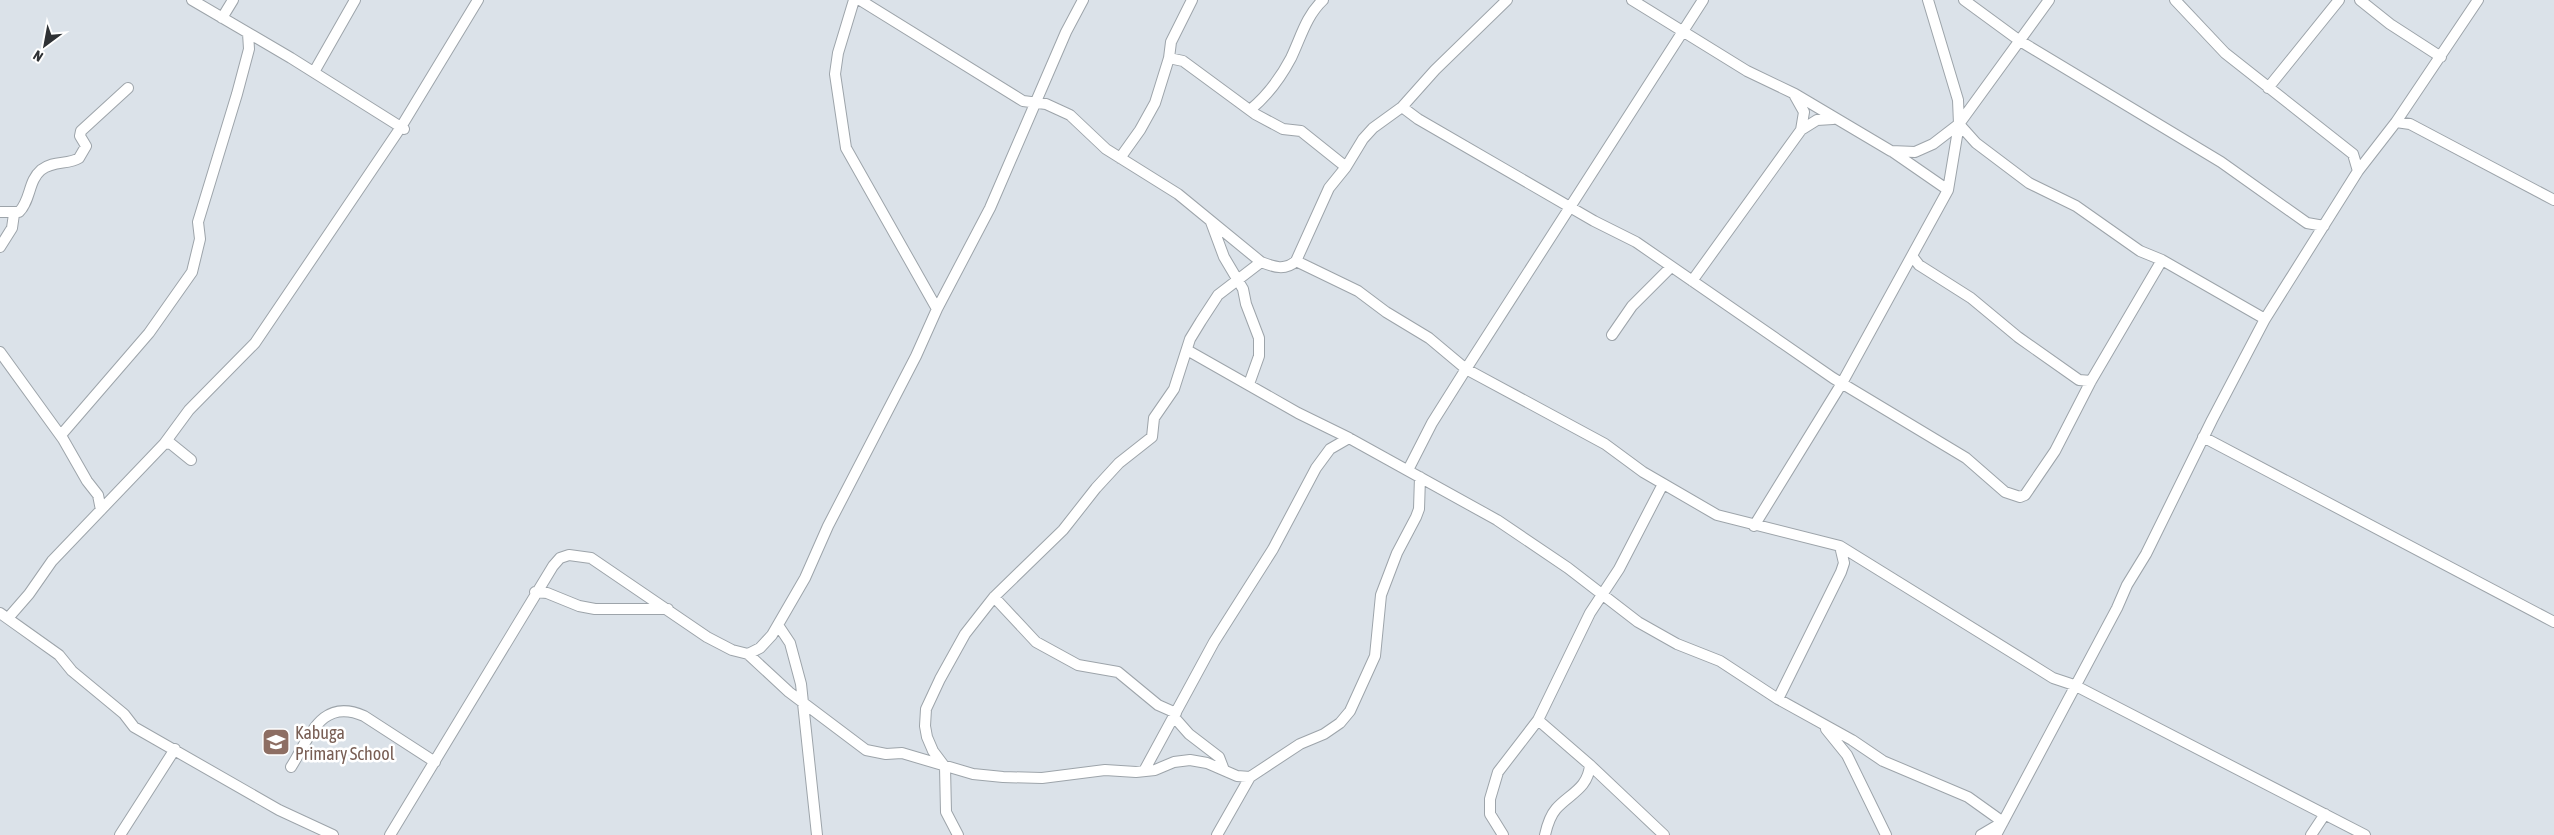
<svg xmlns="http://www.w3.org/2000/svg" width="2554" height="835" font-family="'Asap Condensed',sans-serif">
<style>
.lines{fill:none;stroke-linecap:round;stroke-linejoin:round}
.minor-casing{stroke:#9da4aa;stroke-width:12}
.minor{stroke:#fff;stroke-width:10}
.labels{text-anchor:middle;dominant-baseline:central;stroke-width:5;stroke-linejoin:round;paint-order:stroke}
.education-label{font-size:18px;fill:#785e54;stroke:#fff;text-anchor:start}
</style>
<rect width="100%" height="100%" fill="#dbe2e9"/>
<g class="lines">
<defs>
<path id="minor" d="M192,0L291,58L404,129
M854,0L838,53L835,74L846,148L937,309
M860,0L1023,101L1046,104L1070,115L1106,149L1178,194L1261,262C1274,267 1285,271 1296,261L1329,188L1346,167L1363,139L1373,128L1402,107L1435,70L1507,0
M1632,0L1747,71L1795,94L1891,151L1915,152L1933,144L1959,124L2049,0
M1964,0L2020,41L2221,162L2307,223L2324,226
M2175,0L2225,53L2353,154L2358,171
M2360,0L2390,24L2441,57
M222,18L233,0
M1169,58L1183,61L1255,114L1283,129L1301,131L1346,167
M314,72L355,0
M2268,88L2339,0
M1795,96L1804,112L1801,130
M1402,107L1418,119L1594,221L1636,242L1833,378L1966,458L2005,492L2020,497L2025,495L2055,451L2091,381L2162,260
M1250,110C1267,96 1281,77 1291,58C1301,37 1306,16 1323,0
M2396,122L2410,124L2554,200
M1959,124L1976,143L2029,183L2076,206L2140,251L2162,260L2265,319
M1893,152L1948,190
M1120,158L1140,130L1155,103L1169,58L1171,42L1192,0
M0,212H19C31,200 28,181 41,170C54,160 68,165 79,158L86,146L80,136L81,131L128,88
M1211,222L1224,257L1243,289L1246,304L1259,338V356L1249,384
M0,247L12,228L14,214
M1912,256L1919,265L1971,298L2018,337L2079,380L2091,381
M1296,261L1358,291L1386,312L1429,338L1466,369L1605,444L1643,472L1717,515L1840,546L2037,668L2053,678L2074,685L2365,835
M1692,281L1801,130L1817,120L1833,119
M1612,335L1632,306L1671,267
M1187,350L1298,413L1349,438L1497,520L1568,568L1638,622L1677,644L1720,661L1778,699L1852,740L1883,761L1968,797L2003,822L1981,835
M0,352L63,439L87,481L98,495L101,510
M61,435L149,333L192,272L200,239L198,222L237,94L249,49L248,33
M2203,437L2554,622
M164,444L189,410L255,343L401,127L478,0
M1408,470L1432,423L1466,369L1703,0
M1754,526L1842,383L1948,190L1959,124L1958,100L1928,0
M535,592L547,593L579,606L595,609H668
M994,597L1036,642L1078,665L1118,672L1158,705L1176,713
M0,613L59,655L72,671L124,714L134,727L279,810L333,835
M9,617L29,594L52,561L164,444L170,443L191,460
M778,625L790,643L801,684L817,835
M748,654L789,692L866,750L886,754L902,753L973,774L1003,777L1042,778L1105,770L1136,772L1155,770L1174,762L1190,760L1207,763L1237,776L1250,777L1300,744L1324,734L1340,723L1350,711L1375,656L1381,595L1397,553L1416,517L1419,509L1420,477
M1778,699L1841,572L1844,563L1840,546
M1174,717L1189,734L1219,757L1224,770
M1538,720L1590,765L1664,835
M1826,729L1847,755L1886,835
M291,767C310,737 321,697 364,716L435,762
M1144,771L1214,642L1273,549L1316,468L1330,449L1349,438
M120,835L175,749
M390,835L553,566L560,558L569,555L591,558L707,637L732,650L748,654L760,648L772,635L805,578L828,526L916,356L937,309L990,208L1066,32L1083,0
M958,835L946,812L945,767L933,751L927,737L925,726L926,709L940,679L965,634L994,597L1063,530L1096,488L1119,463L1152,437L1154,418L1174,389L1190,339L1201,321L1218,295L1261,262
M1217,835L1250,777
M1503,835L1490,814V799L1498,772L1538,720L1590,613L1619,569L1663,484
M1545,835C1547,826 1550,816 1556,809C1569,794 1588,789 1590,765
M1996,835L2117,608L2127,585L2146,554L2212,420L2265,319L2358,171L2396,122L2478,0
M2311,835L2325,814"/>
</defs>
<use href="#minor" class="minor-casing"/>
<use href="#minor" class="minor"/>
</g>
<defs>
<symbol id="school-square" viewBox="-11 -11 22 22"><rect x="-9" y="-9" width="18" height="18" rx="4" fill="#8d6e63" stroke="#fff"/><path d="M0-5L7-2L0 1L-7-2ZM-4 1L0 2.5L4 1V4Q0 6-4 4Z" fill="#fff"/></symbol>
</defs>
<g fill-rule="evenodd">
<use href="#school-square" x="260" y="726" width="32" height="32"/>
</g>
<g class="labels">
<g class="education-label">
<text x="295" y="732">Kabuga<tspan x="295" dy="21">Primary School</tspan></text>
</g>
</g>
<g transform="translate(45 45) rotate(212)" stroke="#ffffff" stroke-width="4" paint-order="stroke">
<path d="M0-4L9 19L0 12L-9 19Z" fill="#2e3134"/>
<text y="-8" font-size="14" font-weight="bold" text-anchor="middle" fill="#2e3134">N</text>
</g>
</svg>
